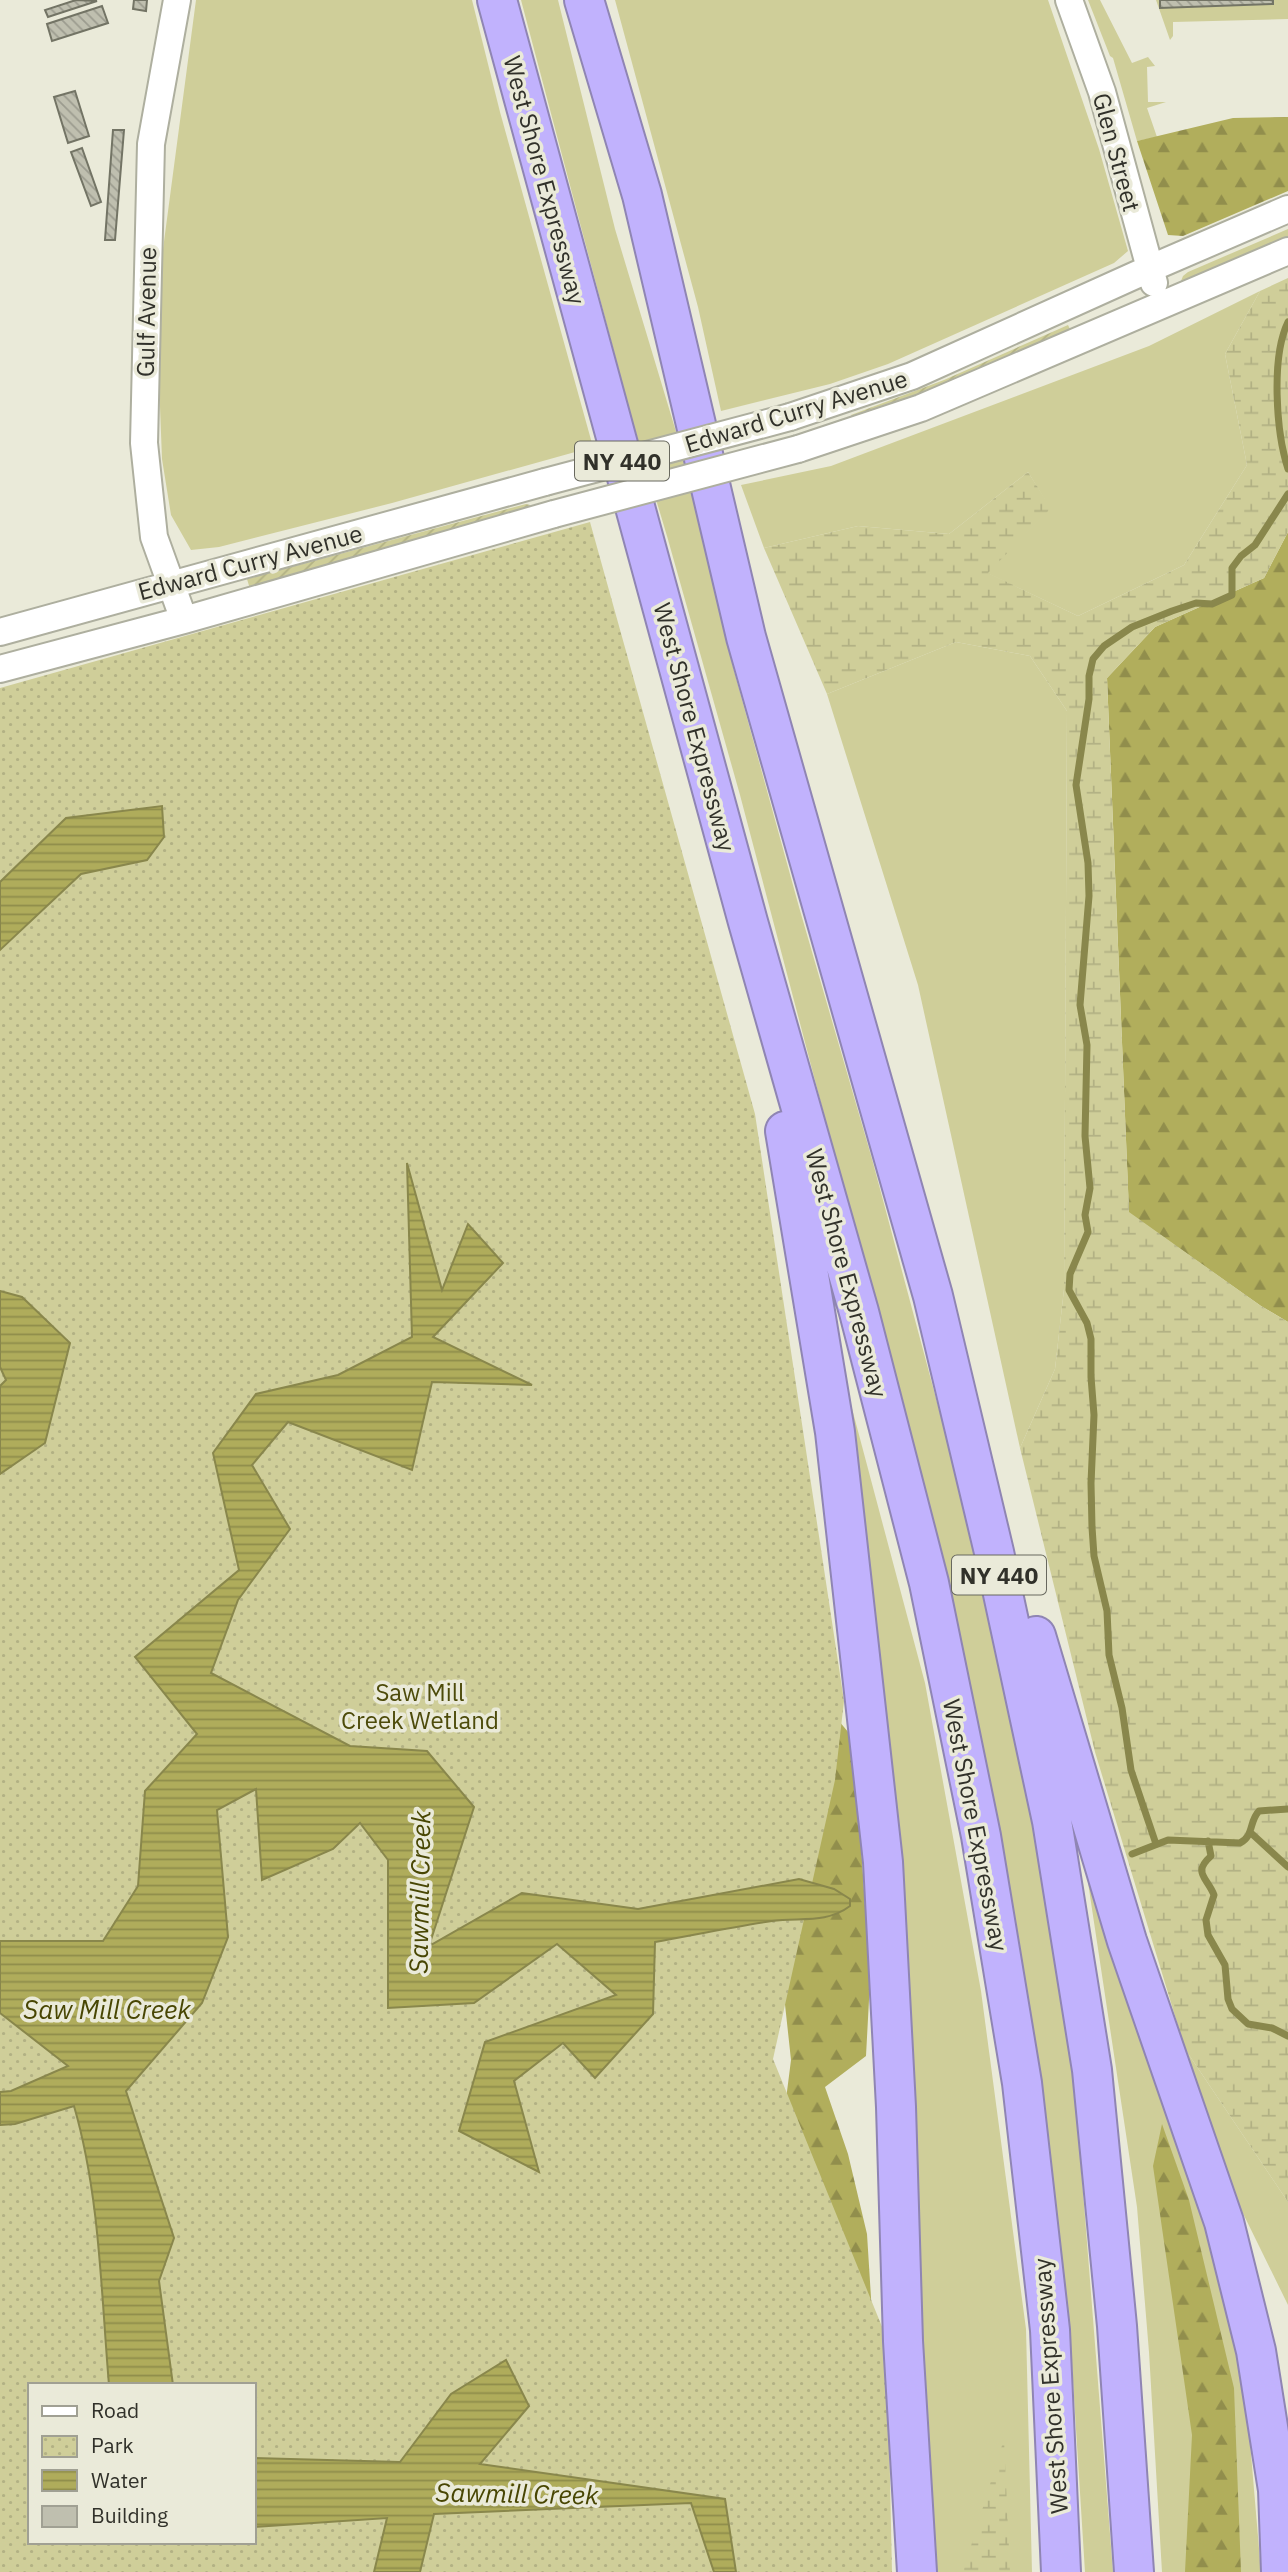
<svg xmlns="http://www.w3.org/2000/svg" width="1288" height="2572" font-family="'IBM Plex Sans',sans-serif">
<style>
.grass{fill:#cfce99}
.forest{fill:url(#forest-firs)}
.wetland{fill:url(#wetland-marsh)}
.park{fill:url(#park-dots);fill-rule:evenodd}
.garden{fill:url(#garden-furrows)}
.water{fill:url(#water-rules);stroke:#89874c;stroke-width:2}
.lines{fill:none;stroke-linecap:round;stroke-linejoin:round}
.stream{stroke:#89874c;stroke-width:7}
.building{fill:url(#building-back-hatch);stroke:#737465;stroke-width:2}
.tertiary-casing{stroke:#aeaf9f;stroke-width:30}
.motorway-casing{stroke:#8f85b3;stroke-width:42}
.tertiary{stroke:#fff;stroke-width:26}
.motorway{stroke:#c1b2fd;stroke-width:38}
.tertiary-bridge-casing{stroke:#aeaf9f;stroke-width:30;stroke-linecap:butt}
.tertiary-bridge{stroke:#fff;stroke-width:26}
.labels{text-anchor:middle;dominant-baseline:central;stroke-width:7;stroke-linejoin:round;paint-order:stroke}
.shield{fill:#eaead9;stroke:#68685e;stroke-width:2}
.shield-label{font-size:23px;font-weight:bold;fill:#31312a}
.street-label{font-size:24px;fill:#31312a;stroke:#eaead9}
.park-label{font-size:24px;fill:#4d4b0a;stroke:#eaead9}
.water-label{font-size:26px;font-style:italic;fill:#484603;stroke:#eaead9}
</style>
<defs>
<pattern id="forest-firs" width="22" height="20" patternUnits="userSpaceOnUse" patternTransform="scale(1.75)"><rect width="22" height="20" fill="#b1ae5c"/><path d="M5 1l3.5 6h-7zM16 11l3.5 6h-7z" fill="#918e4c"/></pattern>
<pattern id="wetland-marsh" width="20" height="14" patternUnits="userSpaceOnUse" patternTransform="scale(1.75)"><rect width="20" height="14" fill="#cfce99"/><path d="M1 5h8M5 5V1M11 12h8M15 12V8" fill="none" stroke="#b2b184"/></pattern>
<pattern id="park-dots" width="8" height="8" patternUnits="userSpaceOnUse" patternTransform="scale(1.75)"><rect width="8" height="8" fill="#cfce99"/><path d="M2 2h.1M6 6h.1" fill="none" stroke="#b2b184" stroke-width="1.8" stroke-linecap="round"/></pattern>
<pattern id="garden-furrows" width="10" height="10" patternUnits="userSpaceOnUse" patternTransform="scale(1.75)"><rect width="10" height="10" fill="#cfce99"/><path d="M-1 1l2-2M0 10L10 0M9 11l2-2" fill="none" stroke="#b2b184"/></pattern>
<pattern id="water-rules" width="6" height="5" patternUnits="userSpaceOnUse" patternTransform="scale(1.75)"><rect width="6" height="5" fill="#afac5b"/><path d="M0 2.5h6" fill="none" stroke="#8f8d4b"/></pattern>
<pattern id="building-back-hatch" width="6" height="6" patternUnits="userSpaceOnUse" patternTransform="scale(1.75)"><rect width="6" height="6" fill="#bfbfaf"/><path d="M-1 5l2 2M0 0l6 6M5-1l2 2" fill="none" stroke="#9c9c8f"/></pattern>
</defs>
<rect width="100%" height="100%" fill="#eaead9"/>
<path class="grass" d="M196,0H472L500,112L593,447L392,503L219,547L191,550L171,515L162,459L156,302Z
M521,0H558L615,229L702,518L733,667L799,907L872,1159L949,1447L1039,1838L1074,2078L1113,2572H1085L1070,2333L1043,2088L993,1796L956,1617L740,795L667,536L631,416Z
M615,0H1048L1099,149L1128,251L1114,263L888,364L830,384L721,411L698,307Z
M1088,0H1100L1132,63L1148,57L1155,66L1147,67L1148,102H1166L1147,108L1157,137L1137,141L1113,58L1110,56Z
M1156,0H1160V8L1273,4V0H1288V19L1173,22V36L1170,40Z
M1288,229V243L1184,285L1181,281L1183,276L1188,272Z
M1260,291L1225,354L1247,465L1184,565L1078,616L987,573L1050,508L1028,472L949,534L858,526L764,548L741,485L831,466L1149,346Z
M956,642L1030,656L1067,711L1064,1289L1055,1369L1020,1448L918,985L827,694Z
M846,1386L925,1683L981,1991L1026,2329L1032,2572H931Z
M1084,1856L1200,2182L1242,2348L1261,2572H1162L1149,2352L1137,2207Z
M1185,2049L1288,2202V2305L1234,2195Z"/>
<path class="forest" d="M1288,117V191L1183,236L1168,235L1137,141L1233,118Z
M1288,532V1322L1261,1306L1129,1213L1107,678L1155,627L1264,578Z
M823,1702L854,1739L870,1981L866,2056L825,2087L848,2154L867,2234L877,2393L784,2115L791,2060L776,1921L850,1899L834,1889L799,1879Z
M1162,2124L1189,2200L1234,2388L1241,2572H1185L1192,2435L1153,2166Z"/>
<path class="wetland" d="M1288,278V532L1264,578L1155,627L1107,678L1129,1212L1261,1306L1288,1322V2202L1185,2049L1095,1752L1020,1448L1055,1369L1064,1289L1067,711L1030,656L956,642L827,694L764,548L858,526L949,534L1028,472L1051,508L988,573L1078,616L1184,565L1247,465L1225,354L1260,291Z
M1004,2439L1010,2572H963Z"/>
<path class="park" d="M590,522L755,1114L844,1701L835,1780L773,2059L887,2339L892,2572H0V688ZM30,2385H254V2542H30Z"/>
<path class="garden" d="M1068,325L1073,335L853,422L851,415L944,380Z
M526,504L530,505L532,509L250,589L247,579Z"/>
<path class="water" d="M162,806L164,837L147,860L81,874L0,950V882L66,818Z
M407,1163L442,1290L468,1224L503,1263L433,1337L532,1385L432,1382L412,1470L288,1422L252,1465L290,1529L238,1600L211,1673L350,1746L427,1751L474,1807L429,1946L522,1893L638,1909L799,1879L834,1889L850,1899V1906C826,1924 800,1917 772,1921C733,1927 694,1935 655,1942L653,2014L595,2078L563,2043L514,2081L539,2172L459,2131L485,2042L616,1995L557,1944L474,2003L388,2008V1860L360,1823L333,1849L262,1880L256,1789L217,1810L228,1937L202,2003L126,2091L174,2238L159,2281L173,2385H109C101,2292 100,2196 74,2106L15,2124L0,2125V2092L11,2091L68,2066L0,2013V1941H103L138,1886L145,1791L197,1734L135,1657L239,1570L213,1453L256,1394L338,1375L412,1337Z
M0,1291L22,1297L70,1343L45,1443L0,1474V1386L6,1380L0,1367Z
M506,2360L529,2406L480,2464L725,2499L736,2572H714L691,2503L434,2514L420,2572H374L387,2518L254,2527V2458L400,2462L451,2394Z"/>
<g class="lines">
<path class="stream" d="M1288,322C1271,357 1276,432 1288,469
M1251,1833L1288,1867
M1208,1841L1211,1856C1192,1873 1207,1877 1214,1895L1206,1920L1208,1935L1225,1965L1228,1999L1232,2009L1248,2024L1272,2028L1288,2036
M1156,1844L1131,1770L1122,1708L1109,1655L1107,1611L1094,1556L1092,1527L1091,1483L1094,1415L1091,1377V1339L1087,1323L1069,1290L1070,1274L1088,1232L1085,1215L1090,1188L1085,1136L1087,1045L1080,1005L1089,896L1088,863L1076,785L1089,699V676L1093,659L1104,646L1132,627L1172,611L1196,603L1212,604L1232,595V568L1241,556L1255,545L1288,494
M1132,1854L1168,1840L1240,1843C1254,1836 1249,1821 1259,1811L1288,1809"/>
</g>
<path class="building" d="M76,0L97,1L48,17L45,10Z
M134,0H147L146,11L133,9Z
M1160,0H1273V4L1160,8Z
M102,6L108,23L52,41L47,24Z
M75,91L89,136L68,143L54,97Z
M113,130H124L115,240H105Z
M82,148L101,202L91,206L71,152Z"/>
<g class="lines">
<defs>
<path id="tertiary" d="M177,0L151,144L144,443L154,537L184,620
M1069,0L1102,92L1154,283
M790,417L912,376L1149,269L1288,209
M798,449L921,408L1288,251
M0,632L545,482
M0,669L184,620L554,514"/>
<path id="motorway" d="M497,0L748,922L859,1312L929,1583L981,1836L1022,2083L1050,2330L1061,2572
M584,0L642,195L746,637L933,1296L994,1552L1052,1821L1092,2070L1117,2326L1134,2572
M785,1131L835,1432L883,1862L896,2107L903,2341L917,2572
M1036,1636L1127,1941L1224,2222L1256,2351L1278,2490L1281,2572"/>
</defs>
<use href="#tertiary" class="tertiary-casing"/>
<use href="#motorway" class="motorway-casing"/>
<use href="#tertiary" class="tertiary"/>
<use href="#motorway" class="motorway"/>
<defs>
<path id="tertiary-bridge" d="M545,482L790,417
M554,514L798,449"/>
</defs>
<use href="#tertiary-bridge" class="tertiary-bridge-casing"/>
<use href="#tertiary-bridge" class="tertiary-bridge"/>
</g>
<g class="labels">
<g class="shield">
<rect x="575" y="441.5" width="94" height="39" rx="5"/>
<rect x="952" y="1555.5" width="94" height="39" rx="5"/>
</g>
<g class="shield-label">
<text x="622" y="461">NY 440</text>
<text x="999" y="1575">NY 440</text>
</g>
<g class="street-label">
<text transform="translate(1117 152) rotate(75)">Glen Street</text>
<text transform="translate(545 180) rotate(75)">West Shore Expressway</text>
<text transform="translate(146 312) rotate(-89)">Gulf Avenue</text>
<text transform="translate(796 411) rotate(-17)">Edward Curry Avenue</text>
<text transform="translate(250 562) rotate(-15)">Edward Curry Avenue</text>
<text transform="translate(695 727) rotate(75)">West Shore Expressway</text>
<text transform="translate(847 1273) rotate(75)">West Shore Expressway</text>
<text transform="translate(976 1825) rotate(79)">West Shore Expressway</text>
<text transform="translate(1050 2386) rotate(-94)">West Shore Expressway</text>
</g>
<g class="park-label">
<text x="420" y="1692">Saw Mill<tspan x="420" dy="28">Creek Wetland</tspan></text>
</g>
<g class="water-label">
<text transform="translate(419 1892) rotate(-89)">Sawmill Creek</text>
<text x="107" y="2009">Saw Mill Creek</text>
<text transform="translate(517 2493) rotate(1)">Sawmill Creek</text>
</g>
</g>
<rect x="28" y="2383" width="228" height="161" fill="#eaead9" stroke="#a0a093" stroke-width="2"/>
<rect x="42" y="2406" width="35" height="10" fill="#ffffff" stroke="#a0a093" stroke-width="2"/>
<text x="91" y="2418" font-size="21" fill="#31312a">Road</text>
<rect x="42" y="2436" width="35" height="21" fill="url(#park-dots)" stroke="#a0a093" stroke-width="2"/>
<text x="91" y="2453" font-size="21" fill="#31312a">Park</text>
<rect x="42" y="2470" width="35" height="21" fill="url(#water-rules)" stroke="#a0a093" stroke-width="2"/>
<text x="91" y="2488" font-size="21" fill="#31312a">Water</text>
<rect x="42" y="2506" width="35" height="21" fill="#bfbfaf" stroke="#a0a093" stroke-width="2"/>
<text x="91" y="2523" font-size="21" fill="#31312a">Building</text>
</svg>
